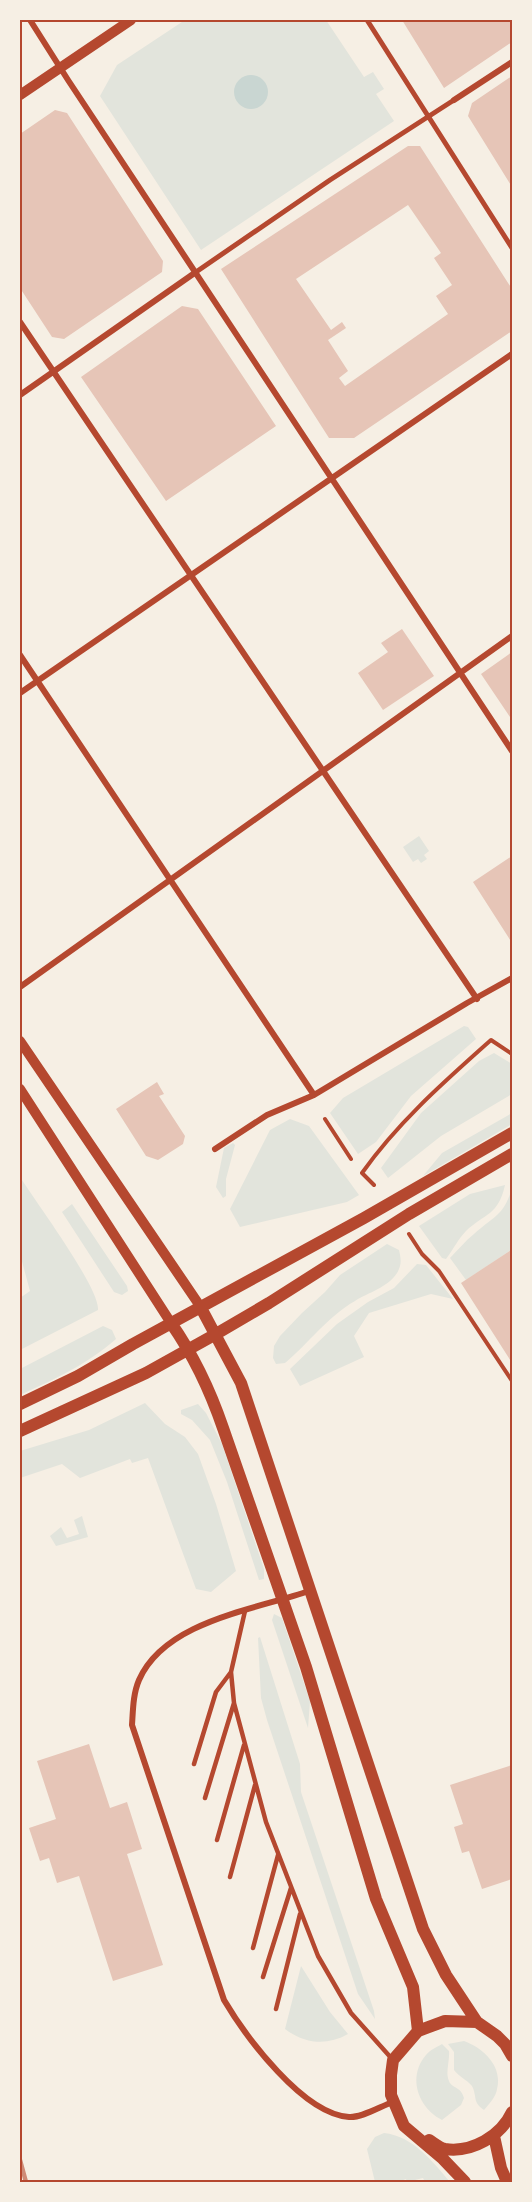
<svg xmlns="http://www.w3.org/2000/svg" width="532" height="2202" font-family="Overpass,sans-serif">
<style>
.green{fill:#e2e4dc}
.water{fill:#c9d6d2}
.building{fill:#e6c5b7;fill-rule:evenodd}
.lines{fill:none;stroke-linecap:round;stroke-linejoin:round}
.path{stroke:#b5482f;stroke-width:4}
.service{stroke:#b5482f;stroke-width:4.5}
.pedestrian{stroke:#b5482f;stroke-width:5}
.minor{stroke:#b5482f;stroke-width:6}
.tertiary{stroke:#b5482f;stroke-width:10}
.secondary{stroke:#b5482f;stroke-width:12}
.rail{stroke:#cf8b77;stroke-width:4.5}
.neatline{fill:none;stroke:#b5482f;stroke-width:2}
</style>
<rect width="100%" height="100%" fill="#f6efe4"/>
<path class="green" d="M185,20H326L364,77L373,72L384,89L376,94L394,121L201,250L100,96L117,65Z
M419,836L429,851L424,855L427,859L421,863L418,859L413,862L403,847Z
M464,1026L468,1027L476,1039L411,1096L376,1142L358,1154L330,1113L343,1098Z
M494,1053L512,1064V1094L441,1136L388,1178L381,1168L421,1113L479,1061Z
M512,1113V1124L423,1176L442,1153Z
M290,1119L309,1126L359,1195L347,1202L240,1227L230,1209L270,1130Z
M233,1143L235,1145L226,1179V1196L223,1198L216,1187L224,1148Z
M20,1177C35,1201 100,1288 98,1310L20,1350V1298L30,1291L20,1254Z
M505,1185C498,1216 485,1213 466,1231C458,1239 453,1250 446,1259L442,1258L419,1226L470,1194Z
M512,1188V1252L511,1250L466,1280L450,1258C458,1250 465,1241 474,1234C494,1216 504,1216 512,1188Z
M72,1204L127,1286L128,1291L122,1295L114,1292L62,1212Z
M387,1244L399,1250C401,1259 402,1265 397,1273C387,1288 369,1292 355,1301C327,1317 309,1343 285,1363L276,1364L273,1358L274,1346L280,1336L302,1313L325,1292L340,1275Z
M417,1264L426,1265L453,1299L431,1294L369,1313L354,1336L364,1357L300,1386L290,1369L337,1324L368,1302L394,1288Z
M103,1326L112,1330L116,1339C86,1365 55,1379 20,1395V1369Z
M145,1403L165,1424L185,1437L198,1454L216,1504L236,1571L211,1592L196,1589L148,1458L132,1463L130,1459L80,1478L62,1464L20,1478V1451L89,1430Z
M198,1404L206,1413L222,1444L264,1569V1579L259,1580L227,1482L210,1440L192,1420L181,1414V1410Z
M82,1516L88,1537L56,1546L50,1536L61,1527L67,1538L79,1534L74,1520Z
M274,1614L282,1618L310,1701L308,1728L272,1620Z
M260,1637L300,1764L301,1792L374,2011L375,2019L358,1994L267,1720L261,1698L258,1638Z
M301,1966L330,2012L348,2034C327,2046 305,2044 285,2029Z
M464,2041C483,2048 503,2066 497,2089C496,2097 489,2104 484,2110C473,2102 477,2099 473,2088C471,2082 459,2077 454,2070V2052L448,2044Z
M442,2044L449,2051C450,2060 445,2073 449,2081C452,2089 461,2086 464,2098L461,2105L442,2120C418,2108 407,2077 426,2055C430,2050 437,2047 442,2044Z
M384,2133C413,2136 433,2162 450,2182H425L423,2178L407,2182L406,2179L398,2182H375L367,2149L375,2137Z"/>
<path class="water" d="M234 92a17 17 0 1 1 34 0a17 17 0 1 1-34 0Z"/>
<path class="building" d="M402,20H512V42L444,88Z
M512,76V187L468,116L472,103Z
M55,110L67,113L163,261L162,272L64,339L52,337L20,288V134Z
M408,146H420L512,289V331L354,438H329L221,269ZM408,205L441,253L434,258L452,285L436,296L448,314L345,386L339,378L348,371L328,340L346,328L342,322L331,330L296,279Z
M182,306L198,309L276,426L166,501L81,377Z
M402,629L434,676L383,710L358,673L388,652L381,643Z
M512,652V720L481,674Z
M512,856V943L473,882Z
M157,1082L164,1094L159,1096L185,1136L183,1144L158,1160L146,1156L116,1109Z
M511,1250L512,1252V1363L461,1283Z
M89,1744L110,1808L127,1802L142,1849L127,1854L163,1965L113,1981L79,1876L57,1883L49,1858L40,1861L29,1828L56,1819L37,1761Z
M512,1765V1879L482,1889L469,1851L462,1853L454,1827L463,1824L450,1785Z"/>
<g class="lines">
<path class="path" d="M325,1119L351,1159
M374,1185L362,1173C398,1122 445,1081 491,1040L512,1054
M409,1234L422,1254L439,1271L512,1381"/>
<path class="service" d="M245,1611L231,1672L234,1703L266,1822L318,1956L351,2013L393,2060
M194,1764L216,1692L231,1672
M205,1798L234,1703
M217,1840L244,1745
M230,1877L255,1785
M253,1948L278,1855
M263,1977L291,1888
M276,2009L300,1914"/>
<path class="pedestrian" d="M367,20L512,248
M196,272L330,180L454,100"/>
<path class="minor" d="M30,20L68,80L512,751
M454,100L512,62
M20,322L477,999
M20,395L196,272
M20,655L314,1095
M20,693L512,354
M20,987L512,636
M215,1149L267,1115L314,1095L467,1003L512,978
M309,1591C254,1610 165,1621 139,1680C133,1694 133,1710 132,1725L224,2000C246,2037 303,2114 349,2117C362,2118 381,2106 393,2102"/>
<path class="tertiary" d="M20,95L131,20
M20,1041L200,1306
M20,1089L171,1323"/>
<path class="secondary" d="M200,1306L241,1383L423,1929L446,1975L477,2022L497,2036L505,2044L512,2056
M171,1323C194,1356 210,1390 223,1428L306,1667L376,1899L413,1987L418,2031
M20,1404L78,1376L133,1344L364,1218L512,1133
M20,1431L146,1373L216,1334L269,1303L409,1214L512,1154
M494,2136L501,2168L507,2182
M429,2140C434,2143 440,2148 445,2149C472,2153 501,2136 512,2112
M465,2182L443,2159L404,2126L391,2095V2075L393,2060L418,2031L445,2021L477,2022"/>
<path class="rail" d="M20,2160L26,2182"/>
</g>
<rect width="532" height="2202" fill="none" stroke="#f6efe4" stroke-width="42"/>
<rect x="21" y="21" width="490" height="2160" class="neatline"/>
</svg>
